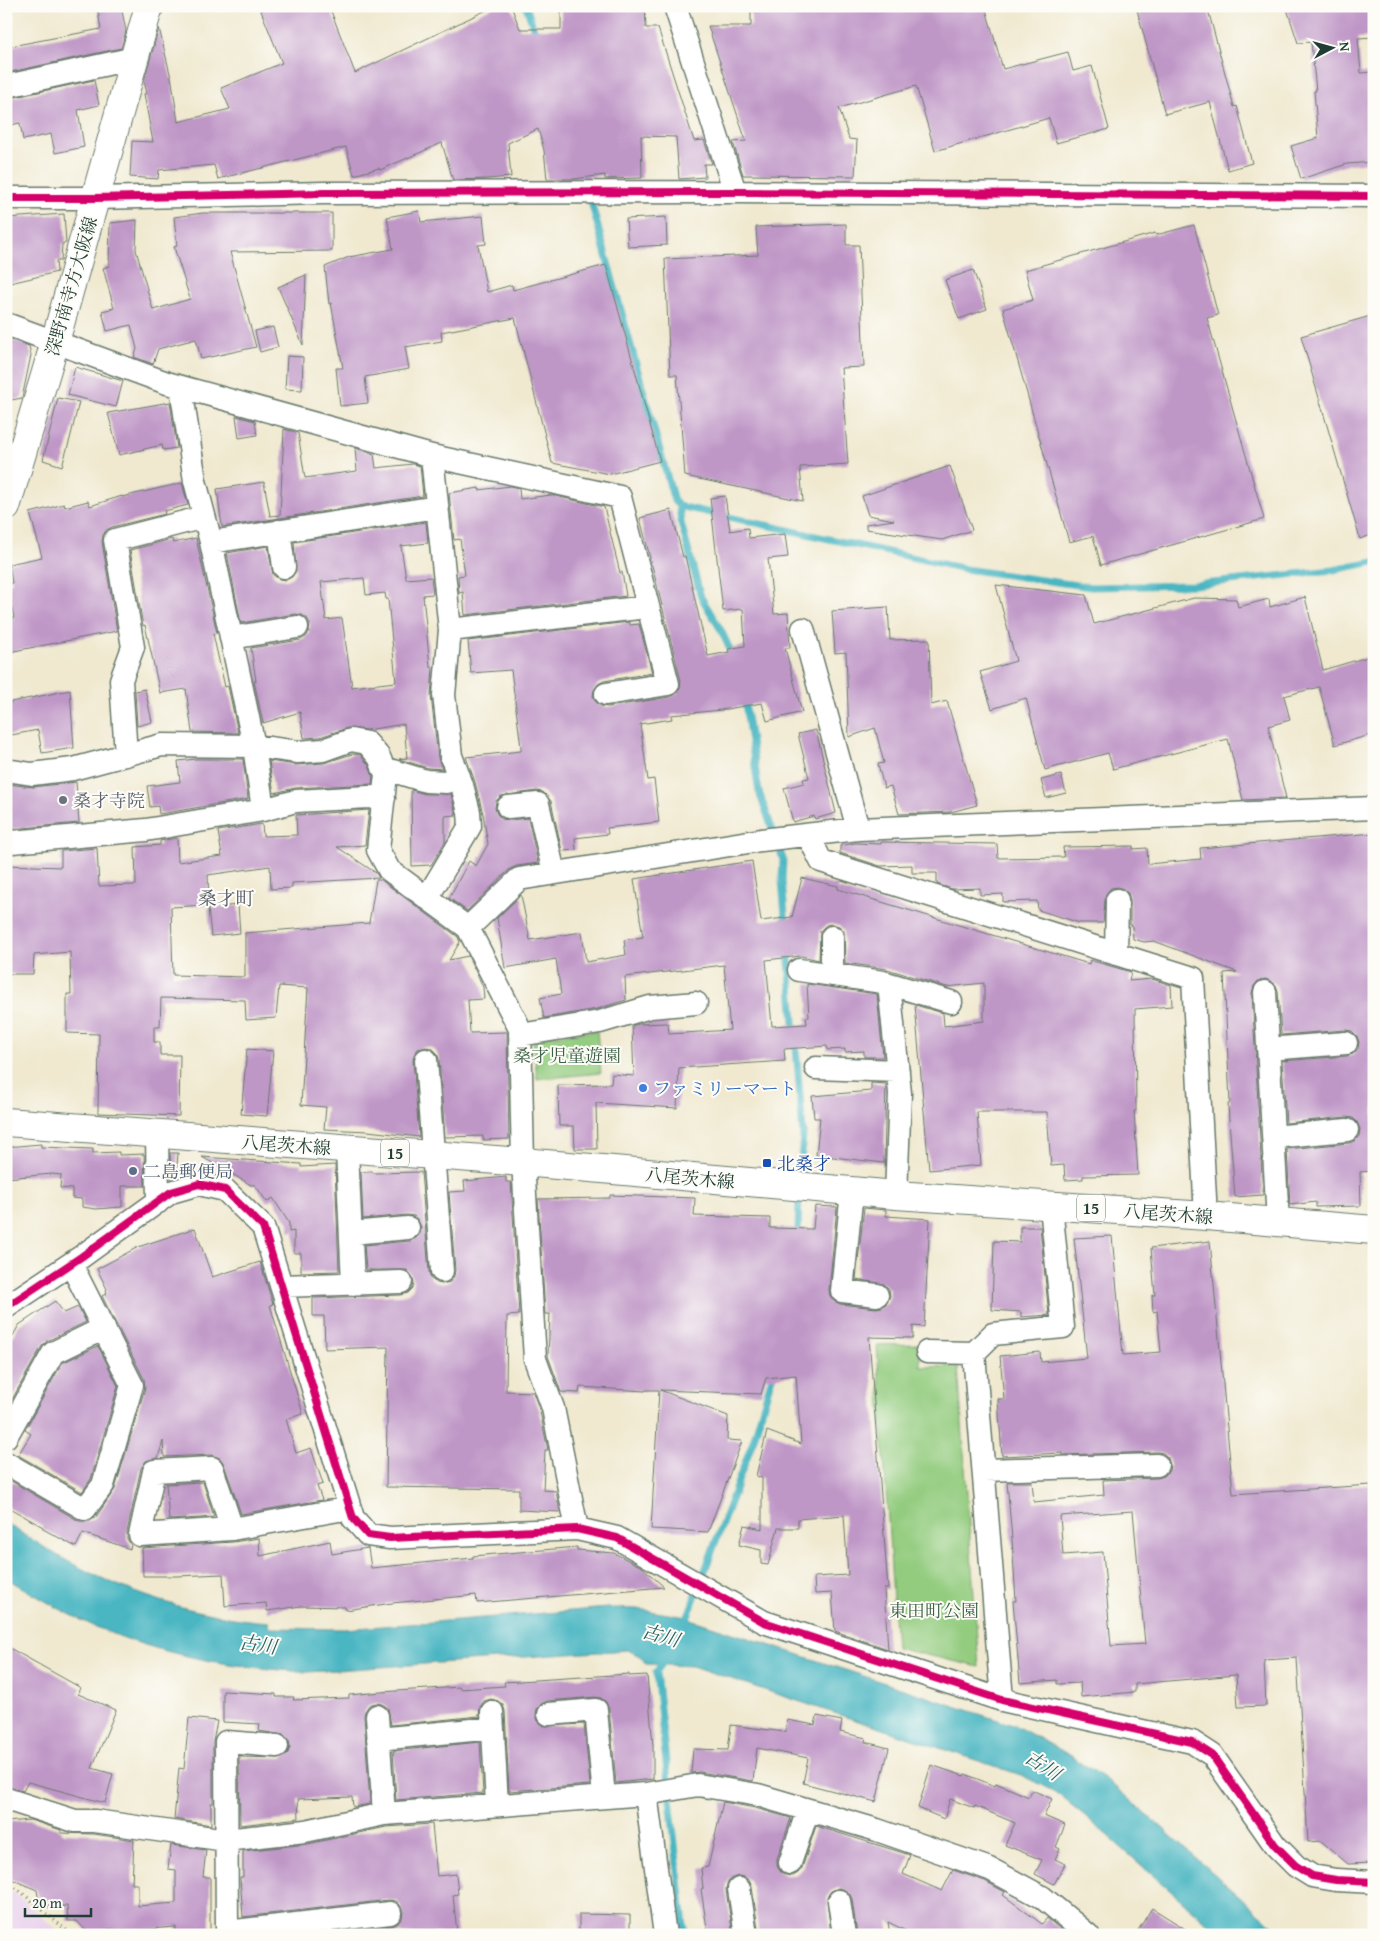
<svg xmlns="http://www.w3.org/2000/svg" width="1380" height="1941" font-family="'Gentium Book Plus','Noto Serif JP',serif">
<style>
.built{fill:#e9d2ed}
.green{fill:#93cc7f;stroke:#59845a}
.water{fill:#48b6c2;stroke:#347a7b}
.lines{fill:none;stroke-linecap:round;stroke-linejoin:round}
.stream{stroke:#48b6c2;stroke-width:7}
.building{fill:#bf97c7;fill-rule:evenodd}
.minor-casing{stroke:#68796b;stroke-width:25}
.major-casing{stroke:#68796b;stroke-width:30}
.path{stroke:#68796b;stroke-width:3;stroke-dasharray:1 4;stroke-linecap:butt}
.minor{stroke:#fff;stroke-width:22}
.major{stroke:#fff;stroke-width:28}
.cycleway-casing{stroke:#fdfcf7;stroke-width:11}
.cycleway{stroke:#d6006c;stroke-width:8}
.worship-dot{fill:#6b7280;stroke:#fdfcf7;stroke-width:2}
.shop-dot{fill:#3f7fe0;stroke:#fdfcf7;stroke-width:2}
.transit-dot{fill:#1a4fb4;stroke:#fdfcf7;stroke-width:2}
.service-dot{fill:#5c6f8a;stroke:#fdfcf7;stroke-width:2}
.labels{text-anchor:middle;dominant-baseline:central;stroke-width:4;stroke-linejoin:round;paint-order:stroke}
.shield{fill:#fdfcf7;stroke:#62766e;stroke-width:1}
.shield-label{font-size:16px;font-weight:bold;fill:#1f3d34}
.street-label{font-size:18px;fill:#1f3d34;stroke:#fdfcf7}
.worship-label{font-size:18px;fill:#5b616d;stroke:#fdfcf7;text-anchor:start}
.park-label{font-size:18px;fill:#3c6147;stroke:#fdfcf7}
.shop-label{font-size:18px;fill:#366cbe;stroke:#fdfcf7;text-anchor:start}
.transit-label{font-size:18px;fill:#164399;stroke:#fdfcf7;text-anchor:start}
.service-label{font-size:18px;fill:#4e5e75;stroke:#fdfcf7;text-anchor:start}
.neighbourhood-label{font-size:19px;fill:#575c67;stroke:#fdfcf7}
.water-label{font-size:19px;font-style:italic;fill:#2b615f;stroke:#fdfcf7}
</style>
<rect width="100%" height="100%" fill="#fdfcf7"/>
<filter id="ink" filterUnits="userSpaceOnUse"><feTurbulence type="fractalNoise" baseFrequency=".02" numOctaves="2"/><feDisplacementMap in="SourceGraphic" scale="10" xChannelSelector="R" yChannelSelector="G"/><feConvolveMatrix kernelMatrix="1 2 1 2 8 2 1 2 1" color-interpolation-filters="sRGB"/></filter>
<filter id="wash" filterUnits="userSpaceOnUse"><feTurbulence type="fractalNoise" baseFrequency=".0096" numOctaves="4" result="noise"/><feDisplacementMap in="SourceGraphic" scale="20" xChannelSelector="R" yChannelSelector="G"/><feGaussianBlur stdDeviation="1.12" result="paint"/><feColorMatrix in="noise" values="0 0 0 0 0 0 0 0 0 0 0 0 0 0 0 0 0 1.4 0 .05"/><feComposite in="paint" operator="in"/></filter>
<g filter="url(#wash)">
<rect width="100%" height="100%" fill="#f0e9d0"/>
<path class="built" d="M6,1890L12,1891L63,1935H6Z"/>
<path class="green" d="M597,1031L601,1073L537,1079L533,1037Z
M920,1344V1367L958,1366L979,1667L896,1648L877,1345Z"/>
<path class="water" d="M6,1523C25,1535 43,1547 62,1558C125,1593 197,1617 269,1622V1628L345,1629L608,1608L637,1609L681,1616L1016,1726L1068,1754L1106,1779L1284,1935H1221L1084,1815L1055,1792L1021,1775L692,1666L646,1664L640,1656L627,1650L308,1672C241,1668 174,1658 111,1633C74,1619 40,1598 6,1578Z"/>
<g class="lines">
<path class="stream" d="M526,6L537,38
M582,169L674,501L679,506L681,523L701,597L721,630L733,656
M679,506L965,569L1091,587L1194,585L1333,570L1374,562
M744,697L759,792L783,859L782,881L786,926
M788,949L803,1133L800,1180
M798,1237L799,1191
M684,1627L753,1441L774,1370
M667,1657L656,1672L685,1935"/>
</g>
<g id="blocks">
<path class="building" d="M97,6H121L126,31L121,48L6,73V47L101,29Z
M259,6H329L355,73L495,6H511L520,29H561V6H645L646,28H658L694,141L704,140L712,164H704L705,177L679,179L676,137L641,136L642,178L605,179V175L574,179H547L544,150L538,129L508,143L511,177L487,179L453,180L442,143L380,170L379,168L354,175L346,147L218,179L214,165L159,170L158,179L130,177L132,141L153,142L144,94L147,93L144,81L159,28L172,82L178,122L230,109L221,88L282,63Z
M751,6H985L1003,69L1068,52L1073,71L1092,66L1109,129L1056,143L1049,118L935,151L916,86L839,108L849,139L857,140L855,176L743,175L733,142L746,141L708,26H751Z
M1136,6H1207L1234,107L1237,106L1252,163L1228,170L1210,102L1165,114Z
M1286,6H1374V37L1358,38L1361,73L1374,72V162L1347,164L1301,179L1291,146L1318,138L1314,91H1316L1311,42L1298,43Z
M94,80L99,105L78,110L84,147L55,153L51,134L23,140L20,123L6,126V99Z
M419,211L421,222L483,216L486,244L478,245L487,292L512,285L513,290L606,265L660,461L610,474L552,463L515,318L441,332L442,341L405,347L409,369L365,377L368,403L340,406L336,368H343L331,303L329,304L325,267L349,257L393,249L387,217Z
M203,213H332V251L230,252L256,347L201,359L196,339L158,349L153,364L134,357L137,349L131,325L107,331L102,311L114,308L103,268L109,266L110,223L137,220L136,250L153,310L190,299L174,247L177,246L174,217Z
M64,214L66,243L62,244L61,261H56L57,272L6,284V218Z
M666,217L667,245L628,247L626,219Z
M846,224V245H859L864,367L841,368L848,464L800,467L803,501L685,476L677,375H670L665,259L758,255L756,227Z
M1194,225L1218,315L1207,318L1264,519L1101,565L1093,536L1069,542L1003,309L1033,300L1025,270L1155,233L1156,235Z
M973,270L987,309L959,319L945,280Z
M306,275L303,345L278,287Z
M1374,315V534L1360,539L1301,336Z
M273,327L278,347L260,352L255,331Z
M6,338L29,346L31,355L22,398L6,401Z
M287,356L303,357L302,390L285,389Z
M75,367L123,381L116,407L68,395Z
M58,398L79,402L70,439L62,466L43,460Z
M170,402L177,448L163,450L162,445L119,455L108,413Z
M236,416L255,421L257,435L239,438Z
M284,429L298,433L305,478L357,471L355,448L374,454L376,468L413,464L420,466L423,496L222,527L217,489L264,482L270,516L280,515Z
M950,466L972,530L942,540L866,529V524L894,520L868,515L862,496Z
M182,483L188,505L164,511L165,514L112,527L106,530L103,535L102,542L117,631L9,652L6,636V619L14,618L7,584L12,583L9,564L42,557L30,513L64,504L65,507L88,501L90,506L122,496V497Z
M510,486L519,488L520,499L551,495L604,507L620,573L622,572L626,596L465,615L463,592L459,593L458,576L465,575L460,539L454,540L449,493L479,488V490Z
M725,496L730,531L748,528L749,538L785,534L788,557L768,559L774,614L788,613L790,648H785L802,712L767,721L762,703L721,710L671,715L672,719L640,724L648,780L654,779L659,822L607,828L608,834L575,838L576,850L562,851L551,801L543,792L537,791L501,796L496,801L495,808L497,814L502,819L509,820L528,818L538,863L517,866L510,869L467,911L449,898L469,861L476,866L488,844L483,814L475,782L466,757L521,751V747L511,670L471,673L468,641L629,622L630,625L639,624L652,673L604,681L598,684L594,690L593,696L596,702L601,706L608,707L670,697L676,694L680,688L681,681L640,518L671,510L683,557L685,556L708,656L729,652L728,649L745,646L743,609L723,611L710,498Z
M426,522L428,543L401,546L406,579L431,577L433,594L423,595L430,667H433L431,696L438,758L442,769L428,768L399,759L407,758L404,724L367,730L347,728L320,737L304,738L300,712L263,723L254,681H256L251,648L300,640L306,637L309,632L310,624L307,618L302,615L295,614L241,623L227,553L268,546L273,575L279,579L286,580L292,577L296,571L294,542ZM364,578L366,595L385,593L386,599H388L396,682L352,687L342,618L326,620L321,582Z
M196,538L217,633L213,634L225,687L228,686L238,733L192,732L186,689L160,693L145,625L143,626L130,550L172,539L173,543Z
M996,585L1086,595L1094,624L1194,598L1236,599L1238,607L1269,599L1270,607L1305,597L1323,670L1374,655V734L1335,745L1319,687L1284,696L1290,720L1268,726L1286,798L1243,800L1228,739L1113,769L1108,753L1045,770L1026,698L992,709L980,672L1016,661Z
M888,607L890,640L929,639L931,705L947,701L977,805L951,812L899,814L891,786L884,788L878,764L884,763L875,728L849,737L846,652L835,653L832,611Z
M145,689L152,722L137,726L135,691Z
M70,690L74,748L42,753L38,730L6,736V703Z
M816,730L836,813L815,819L814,816L793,822L784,788L804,783L803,779L809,778L798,734Z
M352,754L360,755L368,764L373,776L372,784L295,788L274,793L269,761L296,765L324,763Z
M196,759H243L248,799L159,814L158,806L150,807L147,786L180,782L178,761Z
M1061,775L1066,793L1046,798L1041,780Z
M76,782L79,823L11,829L8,784L33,787Z
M411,790L425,794H451L456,815L445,816V842L431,865L412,866Z
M369,810L365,845L337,847L376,873L379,878L292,883V888L271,889L270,866L208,875L209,905L171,907L173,975L245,977V933L369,923L376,880H381L458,937L460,942L449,960L468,956L483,987L484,999L468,1000L470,1033L507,1032L509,1139L483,1140V1136L445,1137L439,1059L437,1053L432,1048L426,1047L418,1049L414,1055L413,1060L419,1137L368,1131L324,1129L326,1107L301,1105L308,988L279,986L276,1018L246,1020L245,1000L161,998L160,1027H154V1042H160V1055H180L179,1116L98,1113L99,1034L67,1033V994H71L70,952L34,955L33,974H6V865L61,867V851L97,848L99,886L136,885L135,847L160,845V841L177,838L178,862L222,856L218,831L262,824L263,836L297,835L296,815Z
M1374,833V1171L1360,1172L1361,1206L1316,1207V1202L1290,1205L1287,1149L1349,1143L1354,1141L1359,1136L1360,1129L1357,1122L1353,1118L1346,1117L1286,1123L1282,1061L1347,1056L1353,1054L1358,1049L1359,1042L1357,1036L1352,1031L1345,1030L1281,1035L1278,991L1276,985L1271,981L1265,979L1258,981L1254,986L1252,993L1263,1195L1235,1197L1229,1120L1228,1104L1230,1103L1224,973L1237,972L1154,941L1144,942L1133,939L1132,925H1130V900L1128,893L1123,889L1118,887L1111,888L1106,894L1103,923H1080L1038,910L1037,901L1003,902V894L980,895V888L952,889L937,884V873H912V865L880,866L840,853V846L855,843L881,844V842L997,844L998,858L1064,857L1063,847L1133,846V849L1147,848L1148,864L1201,859L1200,848Z
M752,861L761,921L792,917L802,878L838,886V889L1089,964L1090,960L1131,972L1129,981L1152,979L1171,985L1172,1006L1135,1009L1136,1111H1134L1138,1175L1083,1176V1179L1065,1180L1064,1165L1051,1166L1047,1112H977L981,1165L929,1170L915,1005L943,1013L944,1026L984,1021V983L947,987L887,969L845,963L844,931L839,926L832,924L826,925L820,931L819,960L801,956L766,960L772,1026L807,1024L806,1017H809L807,984L877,994L883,1057H864V1051L845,1052V1049L827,1050V1046L784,1049L785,1061L679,1068L677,1108L596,1103L597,1149H575L574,1126H559L558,1085L611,1084L612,1074L634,1076L632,1026L639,1024L668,1023L669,1034L730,1030L724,965L625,977L626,1000L597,1009L544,1018L540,998L561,994L556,959L505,968L497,918L521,895L530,940L582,932L586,962L626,955L624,940L643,937L634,879Z
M238,905L240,933L211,936L208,908Z
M247,1049L273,1051L267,1116L241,1114Z
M871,1083L886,1084L884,1163L816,1155L820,1118H814L812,1096L871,1091Z
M41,1144V1147L93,1149V1153L119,1152V1155L144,1154L145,1186H122V1207L96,1209L82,1207V1199L72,1198V1189L60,1188L61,1175L52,1174L6,1178V1147Z
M170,1153H178L176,1177L171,1178Z
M202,1157L301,1164V1167L335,1165L339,1271L301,1272V1253H294V1231L289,1232V1223L273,1198L267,1202L255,1185H251Z
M372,1171L373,1173L421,1172L429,1272L431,1279L437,1283L442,1284L450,1282L454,1276L455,1270L449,1192L465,1191L464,1181L506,1177V1182H511L519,1315L507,1316L506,1391L533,1392L540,1412L548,1450H545L543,1490L556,1491L560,1512L519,1510V1489L386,1487L388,1347L325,1349L324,1316H313V1298L401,1295L408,1293L413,1288L414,1282L412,1276L407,1270H366L364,1245L410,1241L416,1238L420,1234L421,1227L418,1220L414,1216L407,1215L363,1219L361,1172Z
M610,1195L695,1198L694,1216L770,1218V1228L813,1229L815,1206L837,1207L829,1290L830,1296L834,1301L840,1304L876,1308L882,1307L887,1303L890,1296L889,1289L884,1284L856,1279L864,1208L886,1210V1216L930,1219L924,1327L913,1326V1338L869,1337L888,1589H884L888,1649L835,1631L832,1593L815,1594L814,1577L848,1575L844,1515L798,1519V1528H778L768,1565L761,1564V1550L739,1545L744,1525L762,1529V1478L756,1476L767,1431L801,1444L796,1375L766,1378L761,1394L660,1390L728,1416L727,1440L742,1441L708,1532L651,1529L659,1390H646L645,1391L580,1387L579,1393L561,1392L548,1356L550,1314H545L538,1199L610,1198Z
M1020,1227H1040L1049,1315L1021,1317V1312L992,1310L994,1241L1020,1242Z
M195,1228L212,1277L260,1262L273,1304L270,1305L303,1414L286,1419L296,1453L311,1448L323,1484L317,1486L322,1500L241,1514L224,1464L220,1458L211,1455L164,1457L163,1441L158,1458L146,1461L141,1468L127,1532V1539L131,1545L130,1549L83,1533L76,1547L43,1529V1527L6,1506V1478L79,1521H90L96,1517L115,1489L145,1388L144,1379L102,1296L107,1293L106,1290L107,1289L97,1269L138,1247Z
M1112,1236L1123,1355L1161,1352L1157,1311L1153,1312L1152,1295H1155L1151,1248L1210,1241L1233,1494L1371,1485L1374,1529V1863L1348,1864L1321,1841L1308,1842L1297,1658L1264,1660L1266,1706L1238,1707L1236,1675L1135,1684V1692L1081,1697L1080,1683L1057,1684V1680L1020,1683L1013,1601H1016L1012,1539L1007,1482H1032L1034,1502L1104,1495L1103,1480L1158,1478L1164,1476L1169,1471L1170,1465L1168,1458L1163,1453L1157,1452L1063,1455V1453L1002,1456L998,1399H1004L1000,1356L1040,1352L1041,1362L1087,1358L1074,1238ZM1133,1511L1145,1644L1111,1646L1103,1552L1063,1555L1060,1516Z
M55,1301L64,1313L78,1307L86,1322L47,1341L42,1346L6,1410V1348L19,1325Z
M98,1346L118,1386L91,1479L82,1492L18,1455L31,1434L25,1430L62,1363Z
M203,1482L214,1517L169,1520L166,1484Z
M259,1538L260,1556L330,1541L332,1554L368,1548L371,1568L473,1558V1556L577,1547V1550L614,1553L642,1567L664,1587L477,1603L476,1595L392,1603L346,1610L345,1607L301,1606L267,1611L266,1603L225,1606L223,1574L177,1576H143L142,1548L233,1542Z
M6,1646L81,1688L78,1694L116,1710L92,1768L113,1774L105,1803L28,1782L23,1791L6,1786Z
M629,1674V1676L647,1675L653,1746V1779L616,1783L609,1709L606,1702L601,1698L595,1697L547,1701L541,1704L537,1709L536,1715L538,1721L544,1726L584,1724L590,1785L509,1791L505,1711L503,1705L498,1701L491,1699L484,1701L480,1707L479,1716L391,1725L388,1708L382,1704L376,1703L369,1705L365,1711L364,1716L370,1804L353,1807L352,1797L298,1799L299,1818L240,1825L239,1757L282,1758L288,1753L290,1747L289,1740L284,1735L259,1731L260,1724L223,1722V1691L276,1694V1697H294L293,1700L349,1698V1695L381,1692L460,1687V1689L505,1686L504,1682Z
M817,1716L842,1721L840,1732L866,1738L865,1742L889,1748L876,1802L803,1783L808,1758L757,1748L753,1781L700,1772L691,1773L693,1749L728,1750L731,1725L785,1732L787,1720L815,1725Z
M189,1718L217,1721L213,1742V1803H211V1825L174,1819L179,1768L184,1769Z
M480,1742L483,1793L396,1800L393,1751Z
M931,1765L964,1776L965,1774L995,1786L996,1783L1029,1797L1032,1790L1052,1799L1044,1816L1065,1825L1056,1847L1060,1849L1055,1859L1065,1864L1054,1884L1035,1874L1042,1860L1005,1845L1015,1823L975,1806L974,1808L950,1799L944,1819L918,1808Z
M723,1802L755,1808L791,1818L777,1859V1866L780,1871L785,1875L793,1876L798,1873L802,1868L816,1826L910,1855L903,1874L942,1891L953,1870L985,1881L1005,1892L1003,1895L1042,1924L1047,1918L1067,1935H914L888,1922L890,1935H857L852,1899L849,1893L843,1889L838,1888L831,1891L827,1897L831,1935H759L752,1887L749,1880L744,1877L738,1876L730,1879L727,1884L726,1890L733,1935H708L701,1889H703L701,1868L708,1867Z
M30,1820L61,1830V1833L94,1834L134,1840L132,1884H138V1906L176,1903V1870L168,1869L171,1845L206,1850L203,1877H210V1933H176V1927L135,1930L108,1929V1935H90L77,1921H68L67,1906L49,1907L38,1896L37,1890L6,1877V1822Z
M432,1824L437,1876L456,1874L458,1894L453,1895L457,1933L317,1935L392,1926L397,1924L402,1918L403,1911L400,1905L396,1901L389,1900L243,1917L240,1877H243V1851L308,1844L386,1827Z
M1152,1908L1195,1935H1135Z
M579,1914L630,1915V1935L579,1933Z"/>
</g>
</g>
<g filter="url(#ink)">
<use href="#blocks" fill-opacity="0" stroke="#68796b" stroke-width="1"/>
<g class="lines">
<defs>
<path id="minor" d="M675,6L735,192
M7,86L135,58
M6,198H95L324,193L735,192L1374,196
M6,324L167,383L432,456L620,497L668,684L606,694
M432,456L450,630L647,607
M279,531L284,567
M211,542L437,507
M803,629L858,829
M231,638L297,627
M126,755L121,680L133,647L115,540L204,517
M383,768L426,781L446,782L459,776
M6,770L32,774L73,769L162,745L254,746L298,752L323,750L351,740L367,743L379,757L386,774L378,850L389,870L468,928L520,1029L523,1162L535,1359L553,1408L577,1529
M508,807L538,804L554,873
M263,810L296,801L369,797L384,798
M808,835L821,861L1193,978L1206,1216
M12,842L146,830L263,810L254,746L211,542L195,481L181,387
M427,898L470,826L469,812L462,785L451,756L444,695L450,630
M468,928L519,879L761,840L858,829L1374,808
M1116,954L1117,900
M799,970L883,982L951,1002
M832,975V937
M889,984L900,1093L896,1195
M1265,992L1278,1222
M520,1035L600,1022L650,1007L696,1003
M1268,1049L1346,1043
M426,1060L442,1271
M816,1068L898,1071
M157,1135L158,1202
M1273,1137L1347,1130
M347,1150L353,1284
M852,1191L842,1291L877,1295
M351,1233L408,1228
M281,1286L401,1282
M6,1307L81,1257L171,1192L199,1184L225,1190L263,1227L353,1518L368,1535L390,1538L577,1529L617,1538L764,1622L1002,1700L1192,1742L1212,1755L1275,1845L1296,1866L1312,1876L1336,1880L1374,1882
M927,1352L974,1353L1002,1700
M974,1353L993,1334L1063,1327L1051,1206
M6,1437L53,1353L104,1328
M6,1463L85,1509L103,1485L132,1385L71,1264
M984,1470L1157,1465
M232,1529L212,1468L154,1471L140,1535L232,1529L350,1508
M492,1712L497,1805
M549,1714L596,1710L604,1797
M377,1716L384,1814
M378,1739L493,1728
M646,1794L665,1935
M6,1799L75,1821H95L226,1840L305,1831L384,1814L646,1794L698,1785L758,1795L877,1830L990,1869L1042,1897L1088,1935
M790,1863L808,1810
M739,1889L746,1935
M839,1901L844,1935
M227,1932L390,1913
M227,1935L226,1742L277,1746"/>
<path id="major" d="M6,507L55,342L149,6
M6,1122L523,1162L896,1195L1206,1216L1374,1230"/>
</defs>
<use href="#minor" class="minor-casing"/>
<use href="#major" class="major-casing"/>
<path class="path" d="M6,1886L15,1887L72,1935"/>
<use href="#minor" class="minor"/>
<use href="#major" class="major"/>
<defs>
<path id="cycleway" d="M6,198H95L324,193L735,192L1374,196
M6,1307L81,1257L171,1192L199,1184L225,1190L263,1227L353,1518L368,1535L390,1538L577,1529L617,1538L764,1622L1002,1700L1192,1742L1212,1755L1275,1845L1296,1866L1312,1876L1336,1880L1374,1882"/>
</defs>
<use href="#cycleway" class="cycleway-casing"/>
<use href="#cycleway" class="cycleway"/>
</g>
</g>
<circle class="worship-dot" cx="63" cy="800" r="5"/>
<circle class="shop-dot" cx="643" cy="1088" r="5"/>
<rect class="transit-dot" x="762" y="1158" width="10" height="10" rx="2.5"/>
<circle class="service-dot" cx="133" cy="1171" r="5"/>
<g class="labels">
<g class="shield">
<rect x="381" y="1139.5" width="28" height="27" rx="4"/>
<rect x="1077" y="1194.5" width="28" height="27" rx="4"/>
</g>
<g class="shield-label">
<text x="395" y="1153">15</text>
<text x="1091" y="1208">15</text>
</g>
<g class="street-label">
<text transform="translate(71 286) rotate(-74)">深野南寺方大阪線</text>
<text transform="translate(286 1145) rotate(4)">八尾茨木線</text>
<text transform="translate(690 1178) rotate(5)">八尾茨木線</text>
<text transform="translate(1168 1214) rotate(4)">八尾茨木線</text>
</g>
<g class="worship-label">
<text x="73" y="800">桑才寺院</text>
</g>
<g class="park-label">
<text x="567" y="1055">桑才児童遊園</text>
<text x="934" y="1610">東田町公園</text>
</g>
<g class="shop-label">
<text x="653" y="1088">ファミリーマート</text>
</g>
<g class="transit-label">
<text x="777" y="1163">北桑才</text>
</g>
<g class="service-label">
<text x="143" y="1171">二島郵便局</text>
</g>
<g class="neighbourhood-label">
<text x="226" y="898">桑才町</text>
</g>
<g class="water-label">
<text transform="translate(661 1635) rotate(16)">古川</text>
<text transform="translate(258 1644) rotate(8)">古川</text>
<text transform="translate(1043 1765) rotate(33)">古川</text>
</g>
</g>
<rect width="1380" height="1941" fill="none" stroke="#fdfcf7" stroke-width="25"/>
<g transform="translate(1332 48) rotate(84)" stroke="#fdfcf7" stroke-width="4" paint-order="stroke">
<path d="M0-4L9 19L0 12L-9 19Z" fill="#1f3d34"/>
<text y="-8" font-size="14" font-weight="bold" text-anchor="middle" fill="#1f3d34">N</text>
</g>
<path d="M25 1908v8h66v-8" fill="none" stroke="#1f3d34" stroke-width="2.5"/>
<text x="32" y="1908" font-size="15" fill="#1f3d34" stroke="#fdfcf7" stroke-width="4" paint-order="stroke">20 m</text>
</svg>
